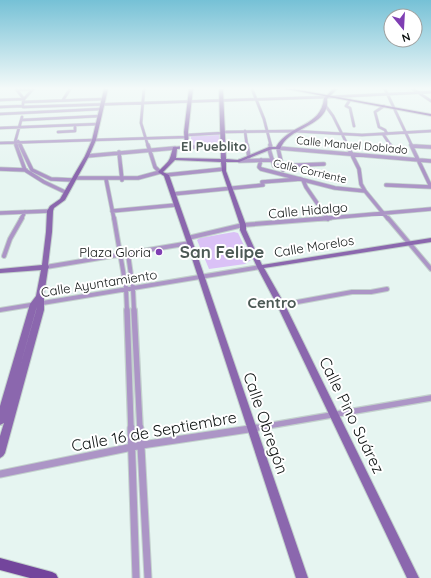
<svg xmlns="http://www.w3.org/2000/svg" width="431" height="578" font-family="Quicksand,sans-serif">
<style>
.green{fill:#dac1f6}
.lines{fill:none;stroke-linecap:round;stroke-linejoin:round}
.street-far4-casing{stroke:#c3d1cd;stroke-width:3.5}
.street-far3-casing{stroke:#c3d1cd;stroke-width:5}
.street-far2-casing{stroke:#c3d1cd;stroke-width:6}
.street-far1-casing{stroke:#c3d1cd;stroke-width:8}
.street-casing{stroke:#c3d1cd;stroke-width:9}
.secondary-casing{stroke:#c3d1cd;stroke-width:2}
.primary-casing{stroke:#c3d1cd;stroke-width:2}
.street-far4{stroke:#ac95c6;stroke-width:2.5}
.street-far3{stroke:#ac95c6;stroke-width:3.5}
.street-far2{stroke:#ac95c6;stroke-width:4}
.street-far1{stroke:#ac95c6;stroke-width:5.5}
.street{stroke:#ac95c6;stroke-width:7}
.secondary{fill:#8b67ae;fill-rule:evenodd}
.primary{fill:#73459c;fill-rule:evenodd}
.poi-dot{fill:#7f3eb3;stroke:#fff;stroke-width:1.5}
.labels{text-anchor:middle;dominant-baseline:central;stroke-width:4;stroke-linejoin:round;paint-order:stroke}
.far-street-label{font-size:11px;fill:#0c1110;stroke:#fff}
.far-quarter-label{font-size:13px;font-weight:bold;fill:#4c5955;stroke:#fff}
.street-label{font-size:13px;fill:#0c1110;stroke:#fff}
.poi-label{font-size:13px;fill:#0c1110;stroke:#fff;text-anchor:end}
.quarter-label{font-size:15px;font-weight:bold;fill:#4c5955;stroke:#fff}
.near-street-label{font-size:16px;fill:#0c1110;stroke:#fff}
.district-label{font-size:17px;font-weight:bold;fill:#4c5955;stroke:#fff}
</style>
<rect width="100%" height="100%" fill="#e6f5f1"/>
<path class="green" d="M219,135L221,145L191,146V136Z
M234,232L238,233L251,260L245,264L209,269L197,240L200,238Z"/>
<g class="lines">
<defs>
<path id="street-far4" d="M16,89L24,99L23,104
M144,89L141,123L148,146
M252,89L264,119L271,146
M385,89L412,146
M413,89L431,101
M17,90L34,89
M329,97L431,92
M0,100L24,99L33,89
M63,100L70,89
M350,100L346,106L350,108L354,126
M23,102L104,99
M325,105L333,116L348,146
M384,106L375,112L379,127L385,130L387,134
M0,107L23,106
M23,107L327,97
M0,114L101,109
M22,120L100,116
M0,128L98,124
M245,131L247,146
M58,132L75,131V125
M222,132L293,131L362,135L431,131
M383,134L391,146
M187,135L222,133
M18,141L21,146
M15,142L17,146
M15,142L22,117
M0,143L187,137
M412,146H417"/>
<path id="street-far3" d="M16,145L25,170L44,182L65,192
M20,145L32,170L51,179L73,180
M247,145L249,157
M270,145L271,148
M347,145L359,169L361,184L365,191L388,219
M390,145L393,150
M411,145L431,187
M412,146L431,147
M187,147H224
M269,149L274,166L324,164
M119,152L122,180
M87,156L175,148
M261,160L259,167L261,169L335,188L365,191
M239,161L273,160
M0,169L26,170
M283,170L278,148L431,161
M166,175L224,169
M75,178H138L160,172L155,167L148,145
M106,179L114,219
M303,180L306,187L328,219
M386,185L431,187
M173,194L263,185L262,182L301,179
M112,211L176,205
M0,213L50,211
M21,219L25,212
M318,219L431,209"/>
<path id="street-far2" d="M114,218L126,288L127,311
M327,218L328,219
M388,218L431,269
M188,238L243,225L330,218
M128,254L133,289L134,311
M4,256L10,239L22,218
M46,267L190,243
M281,305L352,292H371L387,289
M0,310L260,267"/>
<path id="street-far1" d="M127,310L131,429
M134,310L140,429
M250,429L431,398"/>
<path id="street" d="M131,428L136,578
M140,428L148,578
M0,474L142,445L256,428"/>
<path id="secondary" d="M104,89H108L96,140L89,156L65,200L54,208L53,211L52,232L48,265L49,267L48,269L44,295V310L5,453L3,456L0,458V436L4,423L0,425V406L30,304L36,296L41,270L0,273V269L42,265L46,232L47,211L50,206L60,199L85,156L92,140ZM37,307L36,310L19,370Z
M189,89H193L188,132L189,147L187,148L177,149L176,158L221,159L219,89H223L226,159L238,160L269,147H276C290,123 321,128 324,98L333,89H337L327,99C330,121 302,126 289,137C285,140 282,144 280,149H272L239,162H226V171L246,225V230L262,265L431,238V242L264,268L285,305L419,578H407L277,305L257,267L240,230V225L222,171L221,162L175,160L163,172L169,175L193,243L308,578H296L187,243L164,176L158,172C169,160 169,164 173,147L185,146L184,132Z"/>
<path id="primary" d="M286,89H294L431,114V116Z
M0,558L52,572L56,574L58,578H30L0,570Z"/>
</defs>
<use href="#street-far4" class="street-far4-casing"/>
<use href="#street-far3" class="street-far3-casing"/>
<use href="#street-far2" class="street-far2-casing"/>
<use href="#street-far1" class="street-far1-casing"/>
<use href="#street" class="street-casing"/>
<use href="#secondary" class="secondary-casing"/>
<use href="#primary" class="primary-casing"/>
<use href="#street-far4" class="street-far4"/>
<use href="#street-far3" class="street-far3"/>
<use href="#street-far2" class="street-far2"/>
<use href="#street-far1" class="street-far1"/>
<use href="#street" class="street"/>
<use href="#secondary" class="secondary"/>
<use href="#primary" class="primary"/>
</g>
<linearGradient id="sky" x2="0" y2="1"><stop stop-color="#76c1d6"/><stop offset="0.52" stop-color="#f4faf9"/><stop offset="1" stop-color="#f4faf9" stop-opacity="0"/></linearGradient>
<rect width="431" height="170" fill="url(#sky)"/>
<circle class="poi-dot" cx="159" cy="252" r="4"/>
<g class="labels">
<g class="far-street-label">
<text transform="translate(352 145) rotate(5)">Calle Manuel Doblado</text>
<text transform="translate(310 171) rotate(13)">Calle Corriente</text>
</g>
<g class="far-quarter-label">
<text x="214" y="146">El Pueblito</text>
</g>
<g class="street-label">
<text transform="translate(308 210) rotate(-5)">Calle Hidalgo</text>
<text transform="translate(314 246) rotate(-9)">Calle Morelos</text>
<text transform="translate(99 283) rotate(-9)">Calle Ayuntamiento</text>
</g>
<g class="poi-label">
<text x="151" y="252">Plaza Gloria</text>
</g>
<g class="quarter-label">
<text x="272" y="302">Centro</text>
</g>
<g class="near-street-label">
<text transform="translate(352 415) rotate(64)">Calle Pino Suárez</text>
<text transform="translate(266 423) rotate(71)">Calle Obregón</text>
<text transform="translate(154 431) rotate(-10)">Calle 16 de Septiembre</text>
</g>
<g class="district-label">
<text x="222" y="251">San Felipe</text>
</g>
</g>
<g transform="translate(403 28) rotate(162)"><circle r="19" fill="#ffffff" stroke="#9ea09f"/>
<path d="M0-3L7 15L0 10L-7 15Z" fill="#7f3eb3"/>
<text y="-6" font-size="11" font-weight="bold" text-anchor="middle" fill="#0c1110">N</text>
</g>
</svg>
